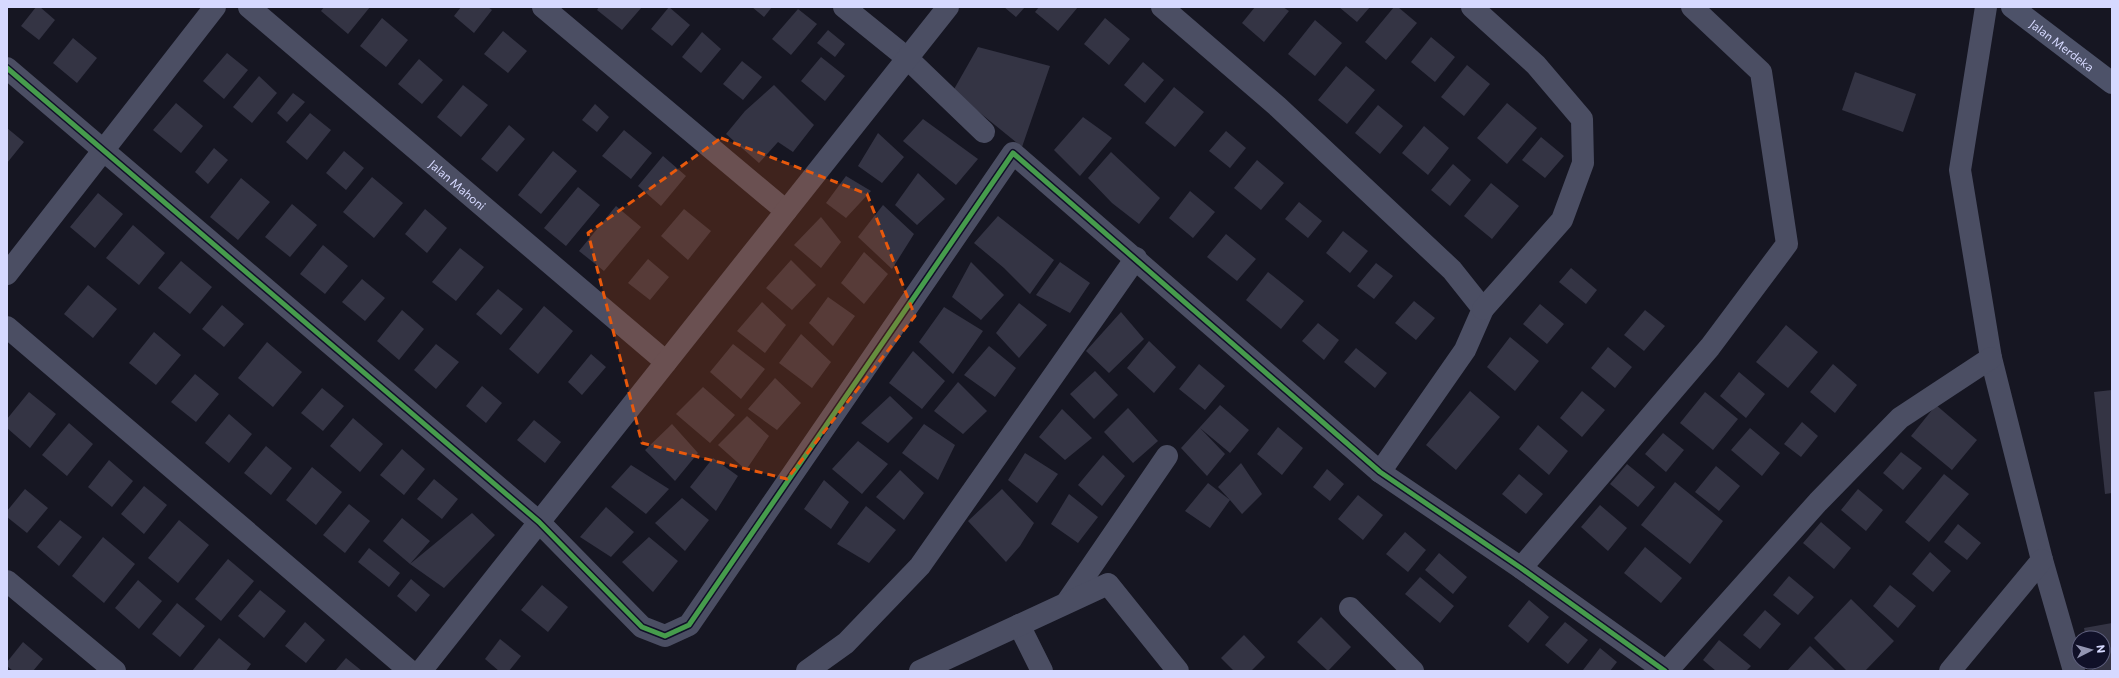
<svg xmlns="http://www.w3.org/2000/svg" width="2119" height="678" font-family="Commissioner,sans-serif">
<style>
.building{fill:#343444}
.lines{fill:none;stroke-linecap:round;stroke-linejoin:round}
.street{stroke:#4b4e63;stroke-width:22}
.secondary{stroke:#4d5269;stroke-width:22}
.cycleway-casing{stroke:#101028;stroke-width:8}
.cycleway{stroke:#469c4c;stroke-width:5}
.marked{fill:#e8590c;fill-opacity:0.2;stroke:#e8590c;stroke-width:3;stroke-dasharray:8 5;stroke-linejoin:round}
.labels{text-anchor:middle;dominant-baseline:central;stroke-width:3.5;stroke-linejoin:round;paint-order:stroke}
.street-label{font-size:12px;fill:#d6d9ff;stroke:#101028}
</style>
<rect width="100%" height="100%" fill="#161622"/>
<path class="building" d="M36,7H40L55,20L39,40L21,26Z
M324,7H370L348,34L321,11Z
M461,7H488L492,10L474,33L454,16Z
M599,7H642L622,30L597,10Z
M669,7L690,25L672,46L651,29Z
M752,7H772L764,17Z
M1004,7H1025L1016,17Z
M1039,7H1078L1058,31L1035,12Z
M1255,7H1283L1289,11L1264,42L1242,23Z
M1339,7H1370L1357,22Z
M1394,7H1398L1417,23L1386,60L1365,42Z
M798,9L817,24L791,55L772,39Z
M382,18L408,40L386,67L360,46Z
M1105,18L1130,39L1109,65L1084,44Z
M1315,20L1342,43L1315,76L1288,54Z
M828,30L845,44L835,57L817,43Z
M503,31L527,51L508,73L484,54Z
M702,32L721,49L701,73L682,57Z
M1431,37L1455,57L1435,82L1411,62Z
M73,38L97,58L77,83L53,63Z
M978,47L1050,66L1022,147L953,91Z
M227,53L248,70L224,99L203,81Z
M821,57L845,76L825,101L801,81Z
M419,59L443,80L422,104L398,84Z
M742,61L762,77L743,100L723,84Z
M1143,62L1164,80L1145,103L1124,85Z
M1467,65L1490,84L1464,116L1441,97Z
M1346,66L1375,90L1347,124L1318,100Z
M1855,72L1916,94L1903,132L1842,110Z
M259,76L277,93L252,123L233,107Z
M463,85L488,105L461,137L437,117Z
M774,85L814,125L793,152L778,142L759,163L726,134L745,111Z
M1174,87L1204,112L1175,147L1145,123Z
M293,93L305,102L287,122L277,113Z
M176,103L203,126L181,153L153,130Z
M1507,103L1537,128L1507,164L1477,138Z
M595,104L609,117L597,132L582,120Z
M1378,105L1403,126L1380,154L1355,133Z
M310,113L331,130L307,160L286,142Z
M1083,117L1112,138L1080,176L1054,150Z
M923,119L978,159L956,185L903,141Z
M509,125L525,139L497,172L481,159Z
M1424,126L1449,148L1428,175L1402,153Z
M7,128L24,142L7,163Z
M624,130L652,153L631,179L602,156Z
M1226,131L1246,148L1230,168L1209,151Z
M878,133L904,157L882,183L858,166Z
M1541,137L1564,156L1545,178L1522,160Z
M214,148L228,160L208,184L195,172Z
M344,151L364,168L346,190L326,173Z
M553,151L577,171L541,214L518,195Z
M1111,152L1160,198L1139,224L1112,203L1088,178Z
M663,156L686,176L661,206L638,186Z
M1257,160L1284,183L1261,210L1234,188Z
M1453,164L1471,180L1450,206L1431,190Z
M918,173L945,199L917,225L895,205Z
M846,176L871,191L846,218L826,203Z
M372,177L403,203L374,238L343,212Z
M241,178L270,202L238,240L210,217Z
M1491,183L1519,206L1492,239L1464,216Z
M578,187L600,205L566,246L544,228Z
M1190,191L1215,212L1193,238L1169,218Z
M98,193L123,214L95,248L70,227Z
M1299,202L1322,221L1308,238L1285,219Z
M292,204L317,225L290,257L265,237Z
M883,205L914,234L892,269L858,237Z
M616,206L641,227L604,271L579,251Z
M425,209L447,228L427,253L405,234Z
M684,209L711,231L688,260L661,236Z
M998,216L1054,260L1030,294L1004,268L974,243Z
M821,217L841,242L821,268L794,245Z
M133,225L165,253L139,285L106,258Z
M1343,231L1368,251L1350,273L1326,253Z
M1226,234L1256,259L1237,281L1207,257Z
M323,245L348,266L325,294L300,274Z
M460,248L484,267L456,301L432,282Z
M864,252L888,274L864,304L841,283Z
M648,259L669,277L650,300L628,283Z
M791,260L816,285L792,310L766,288Z
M181,261L212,287L190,314L158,288Z
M971,262L1004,295L981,320L952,297Z
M1060,262L1090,283L1070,313L1036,295Z
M1376,263L1393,276L1374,299L1357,286Z
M1571,268L1597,290L1586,304L1559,282Z
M1268,272L1304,301L1281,329L1246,300Z
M362,279L385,298L365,321L342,302Z
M88,285L117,309L93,338L64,314Z
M498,289L523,309L501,335L476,314Z
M828,297L855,316L833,346L809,323Z
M1414,301L1435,318L1416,340L1395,323Z
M762,302L786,325L765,353L737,331Z
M1019,303L1047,325L1019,358L996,333Z
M1540,304L1564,324L1547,344L1523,324Z
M222,305L244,324L224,347L202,329Z
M544,306L573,331L538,374L509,349Z
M944,307L983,331L953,374L919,342Z
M402,310L424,329L399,360L377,341Z
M1645,310L1665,326L1644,351L1624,335Z
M1121,312L1144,339L1109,373L1086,351Z
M1318,323L1339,340L1324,360L1302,341Z
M1786,325L1818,352L1788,388L1756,362Z
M154,332L181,355L156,385L129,363Z
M801,334L831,362L812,388L779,363Z
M1510,337L1539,361L1515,391L1487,367Z
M1149,341L1176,367L1154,393L1127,368Z
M267,342L302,372L273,407L238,378Z
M436,344L459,362L436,389L414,370Z
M733,344L765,369L741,399L710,372Z
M989,346L1016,368L995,397L964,375Z
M1608,347L1632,367L1615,388L1591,368Z
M1356,348L1387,373L1375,388L1344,362Z
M913,351L945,381L922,409L889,383Z
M591,354L606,367L582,395L568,382Z
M1199,364L1225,386L1205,410L1179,389Z
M1833,364L1857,385L1835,413L1810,392Z
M1095,371L1118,395L1094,419L1070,394Z
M1739,372L1765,394L1746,418L1720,396Z
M195,374L219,394L196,422L171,402Z
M775,378L801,403L777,430L748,409Z
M958,382L987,411L963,434L934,411Z
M482,386L502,403L486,423L466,406Z
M703,387L735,415L710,443L676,414Z
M322,388L344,406L323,431L301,413Z
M2112,390V493L2105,494L2094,392Z
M1470,391L1500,417L1456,470L1426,445Z
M1582,391L1605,410L1582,437L1560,418Z
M29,392L56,414L30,448L7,428V419Z
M1705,392L1738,419L1713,450L1680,423Z
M890,396L913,418L888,443L861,423Z
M1220,405L1249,430L1230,453L1200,428L1225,454L1207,476L1181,448Z
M1936,405L1977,440L1952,470L1911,436Z
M1128,408L1158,441L1133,463L1104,432Z
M1062,409L1092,438L1065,460L1039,437Z
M229,414L252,434L229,463L205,443Z
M747,416L769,436L746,470L718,445Z
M353,418L383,444L360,472L330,446Z
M534,420L561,442L545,463L517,440Z
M1802,422L1818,436L1801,457L1784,444Z
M69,423L93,444L67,476L42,455Z
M672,424L698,453L675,481L645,450Z
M924,424L955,445L938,480L902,453Z
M1538,425L1568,451L1549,475L1519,449Z
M1278,427L1303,448L1282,475L1257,454Z
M1750,428L1780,453L1762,476L1731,450Z
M1663,433L1684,450L1666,472L1645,454Z
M858,441L888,464L862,494L832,469Z
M266,446L292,468L271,495L244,473Z
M402,449L425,469L404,495L380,475Z
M1901,452L1922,468L1903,490L1883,473Z
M1025,453L1058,474L1037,503L1008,480Z
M1103,455L1125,476L1102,506L1078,485Z
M713,458L738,476L716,511L690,487Z
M109,460L133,481L112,507L88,487Z
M1241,463L1262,494L1242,514L1230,500L1210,528L1185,511L1208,483L1230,500L1218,487Z
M1627,464L1655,487L1638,507L1610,484Z
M631,465L669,489L646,514L611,487Z
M1716,466L1740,486L1719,511L1695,492Z
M312,467L342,492L316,525L286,500Z
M1327,469L1344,484L1330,501L1313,487Z
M900,470L924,493L904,520L876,497Z
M1519,474L1543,494L1526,514L1502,494Z
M1944,474L1969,494L1929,542L1905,522Z
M434,479L458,499L442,519L417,499Z
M824,480L849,502L831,529L804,509Z
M1675,482L1723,521L1690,564L1641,525Z
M144,486L167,505L144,534L121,514Z
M25,489L48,508L27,533L7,517V511Z
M1002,489L1034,523L1020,546L1006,562L968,521Z
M1858,489L1883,510L1866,531L1841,510Z
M1069,494L1098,517L1078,543L1051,524Z
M1358,495L1383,515L1363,540L1338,519Z
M682,498L709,520L685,551L655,523Z
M349,504L370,521L345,553L323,535Z
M1600,505L1627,528L1608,551L1581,527Z
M866,506L896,530L869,563L837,544Z
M606,507L634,532L611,557L580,537Z
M472,513L495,535L444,588L410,564L383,541L402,518L430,541L410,564Z
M60,520L82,537L59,566L37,547Z
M179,520L209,545L178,583L148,558Z
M1821,522L1851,548L1834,569L1803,543Z
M1958,524L1981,543L1967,560L1944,542Z
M1405,532L1426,550L1408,572L1386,554Z
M103,537L135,564L104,603L72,576Z
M649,537L678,561L653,592L622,562Z
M1645,547L1682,578L1661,603L1624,573Z
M369,548L400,573L389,587L358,562Z
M1930,552L1951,571L1933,592L1912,574Z
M1439,553L1467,577L1453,594L1425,570Z
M228,559L254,581L221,621L195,599Z
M1789,576L1814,597L1798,615L1773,595Z
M1420,577L1454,606L1440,623L1405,594Z
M411,579L430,595L416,612L397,596Z
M138,580L162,601L139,629L115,608Z
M542,585L568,607L548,632L521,610Z
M1890,585L1916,606L1898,628L1873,606Z
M260,590L286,611L264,638L238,616Z
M1851,599L1894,641L1865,671H1847L1814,638Z
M1529,600L1549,617L1528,643L1508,626Z
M177,603L205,626L180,657L152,634Z
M1765,610L1781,624L1760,649L1743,635Z
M1321,617L1351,647L1328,671L1297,642Z
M305,622L325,640L306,663L285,646Z
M1565,622L1588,640L1568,664L1545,645Z
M2112,623V671H2092L2091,662H2103V638H2086L2084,628Z
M1244,635L1265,657L1251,671H1234L1221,658Z
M219,638L251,664L246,671H192Z
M500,639L521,656L509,671H499L485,659Z
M1719,640L1751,666L1746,671H1716L1703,660Z
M23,642L43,659L33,671H13L7,666V662Z
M1810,646L1836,671H1787Z
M1600,648L1617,662L1610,671H1585L1583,670Z
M346,658L362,671H335Z"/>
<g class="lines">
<g class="street">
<path id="s1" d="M249,7L666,362"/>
<path d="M543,7L786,211"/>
<path d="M844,7L907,58L984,132"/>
<path d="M1162,7L1277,106L1452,270L1483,309L1465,350L1380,472"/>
<path d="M1472,7L1536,65L1582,119L1583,163L1562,220L1483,309"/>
<path d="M1986,7L1960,170L1991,358L2042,560L2074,671"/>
<path d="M7,68L539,522L642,627L665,636L689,625L1013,153L1380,472L1521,568L1665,671"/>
<path d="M7,274L215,7"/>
<path d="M7,327L410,671"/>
<path d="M1521,568L1710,347L1787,244L1761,72L1692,7"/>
<path d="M7,581L115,671"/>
<path d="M1067,602L1167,456"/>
<path d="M1350,608L1413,671"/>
<path d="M1019,625L1042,671"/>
<path d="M421,671L948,7"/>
<path d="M807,671L846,643L920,566L1136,258"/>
<path d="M920,671L1108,584L1178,671"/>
<path d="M1667,671L1818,502L1900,418L1991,358"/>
<path d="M1950,671L2042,560"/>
</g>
<path class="secondary" id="s2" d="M2012,7L2112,83"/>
<defs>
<path id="cycleway" d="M7,68L539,522L642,627L665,636L689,625L1013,153L1380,472L1521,568L1665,671"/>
</defs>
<use href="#cycleway" class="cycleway-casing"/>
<use href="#cycleway" class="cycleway"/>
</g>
<path class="marked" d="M721,138L867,194L915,316L787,479L642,443L588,233Z"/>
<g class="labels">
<g class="street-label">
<text stroke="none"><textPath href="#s2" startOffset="63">Jalan Merdeka</textPath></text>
<text stroke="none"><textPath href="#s1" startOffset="274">Jalan Mahoni</textPath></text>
</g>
</g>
<rect width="2119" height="678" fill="none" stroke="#d6d9ff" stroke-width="16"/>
<g transform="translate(2091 650) rotate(84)"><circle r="19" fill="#101028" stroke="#5f607e"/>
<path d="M0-3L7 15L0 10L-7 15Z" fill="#9395b2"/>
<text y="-6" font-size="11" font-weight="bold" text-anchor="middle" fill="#d6d9ff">N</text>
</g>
</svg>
